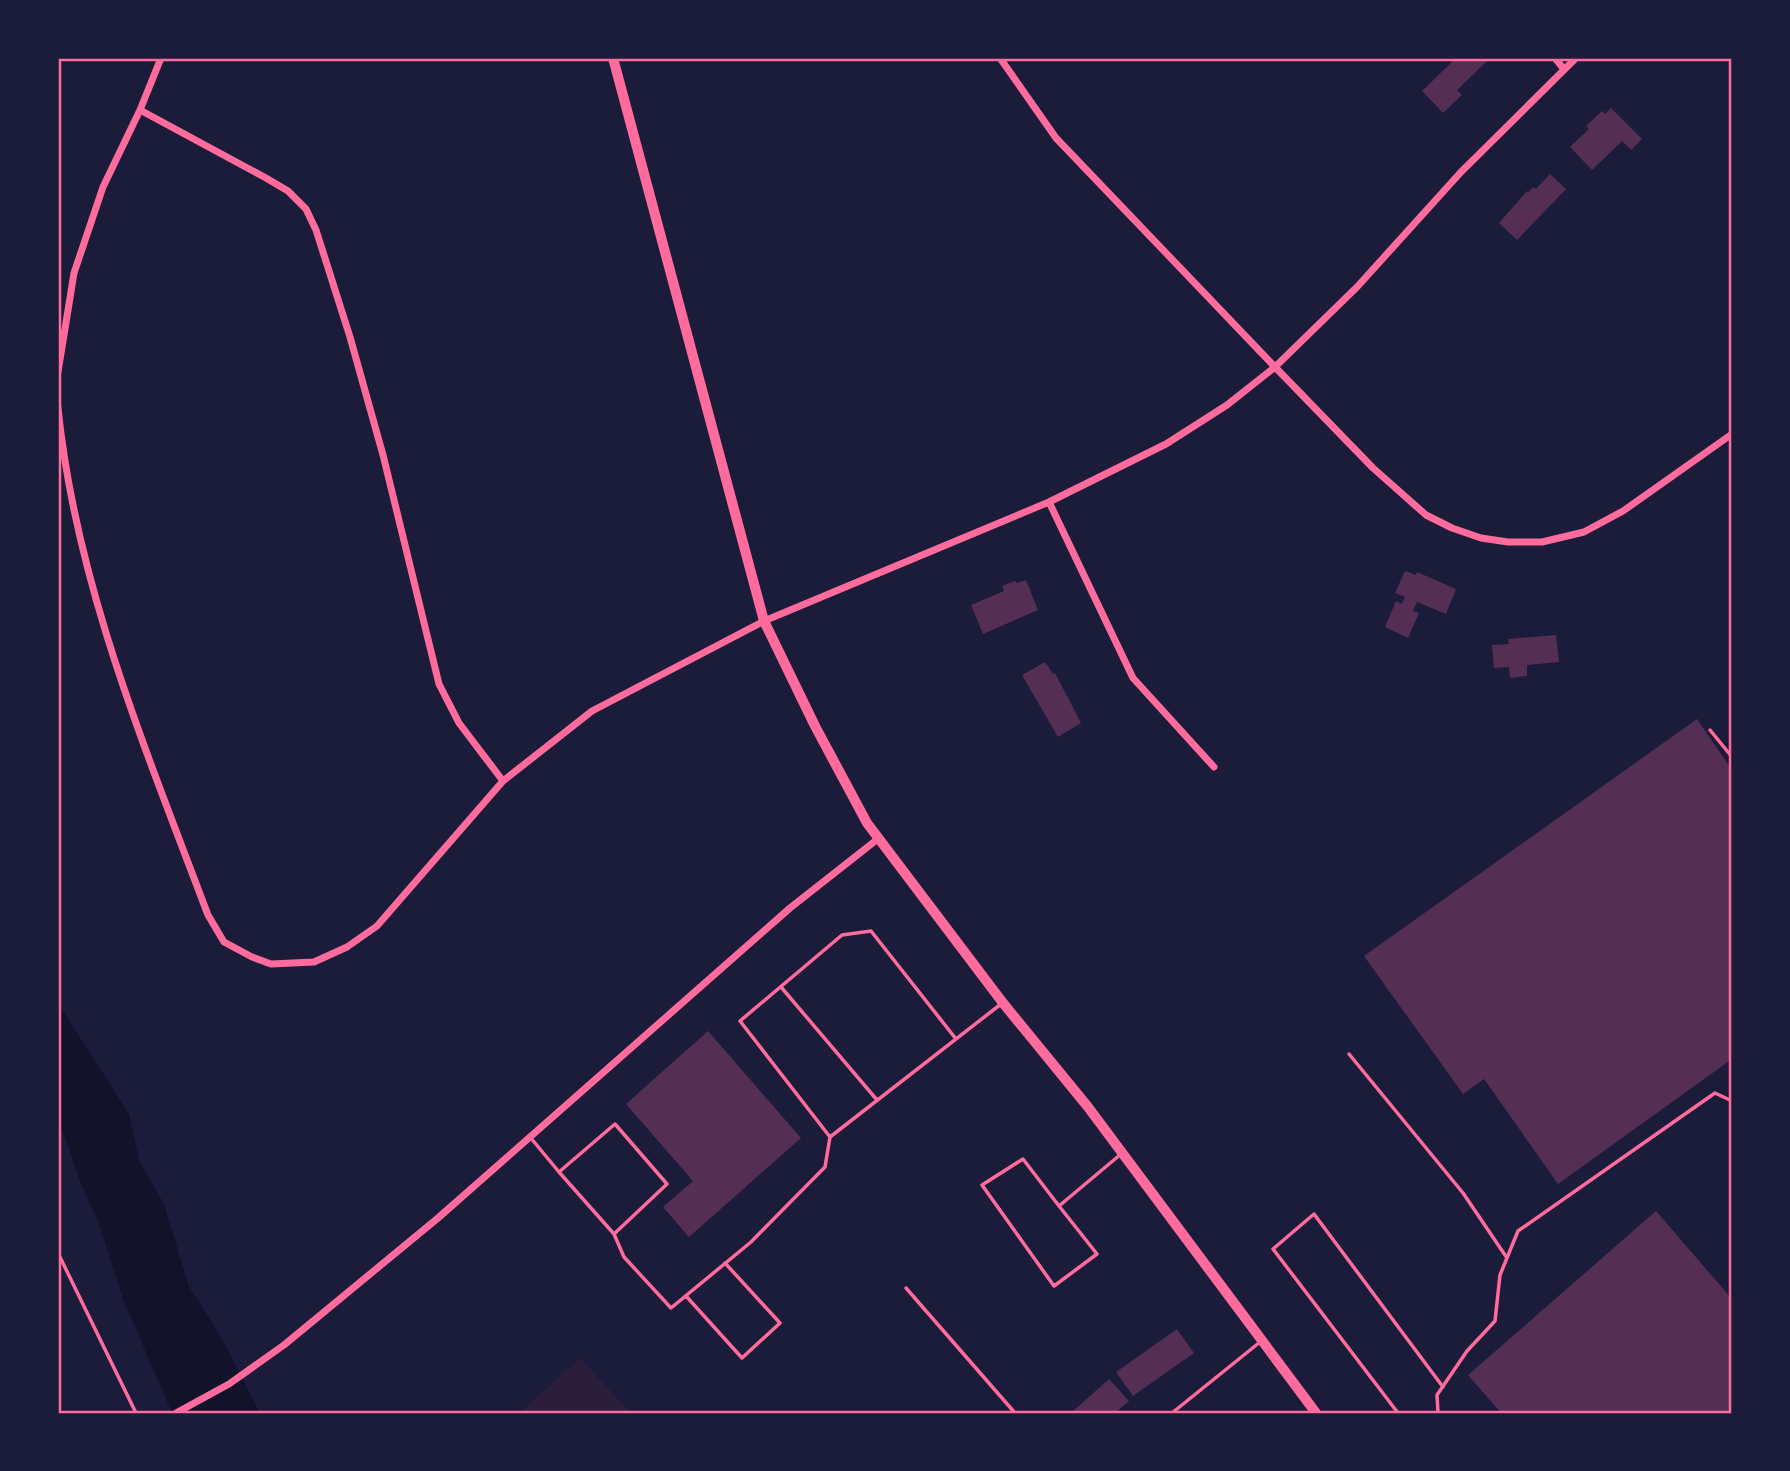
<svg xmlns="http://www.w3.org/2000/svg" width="1790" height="1471" font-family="Karla,sans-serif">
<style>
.green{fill:#2a1e3b}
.water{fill:#12122b}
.building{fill:#542f53}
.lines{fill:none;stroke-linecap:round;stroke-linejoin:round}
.path{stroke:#ff6b9d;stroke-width:3.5}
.service{stroke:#ff6b9d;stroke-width:3.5}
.minor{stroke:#ff6b9d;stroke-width:7}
.tertiary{stroke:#ff6b9d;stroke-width:10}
.neatline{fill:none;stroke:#ff6b9d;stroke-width:2.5}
</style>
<rect width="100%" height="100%" fill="#1b1b3a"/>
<path class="green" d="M580,1358L631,1413H520Z"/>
<path class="water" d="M58,1003L129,1114L140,1163L164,1204L189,1287L220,1335L260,1413H172L124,1301L98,1221L79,1179L65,1137L58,1124Z"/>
<path class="building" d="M1456,58H1486L1488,60L1457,90L1462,95L1443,113L1422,91Z
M1611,108L1642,139L1631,150L1622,141L1592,170L1570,147L1589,129L1586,126L1602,111L1605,114Z
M1550,174L1566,189L1517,240L1499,223L1527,191L1528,192L1534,187L1536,189Z
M1405,571L1416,575L1417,572L1456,589L1446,614L1417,602L1413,611L1419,613L1408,638L1385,627L1396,601L1402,604L1405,597L1395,593Z
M1026,580L1038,610L983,634L971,605L1004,591L1002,586L1015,581L1017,583Z
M1556,635L1559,662L1527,665V676L1510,678L1509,667L1494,668L1492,645L1509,644L1508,639Z
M1045,662L1053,674L1055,673L1081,723L1058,737L1022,675Z
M1697,719L1732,770V1059L1558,1184L1484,1079L1463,1094L1364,956Z
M708,1031L801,1138L689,1237L663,1207L693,1181L626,1104Z
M1656,1211L1732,1299V1413H1501L1468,1375Z
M1177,1329L1194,1353L1133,1396L1116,1372Z
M1109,1379L1129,1401L1115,1413H1071Z"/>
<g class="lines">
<path class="path" d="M58,1253L136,1413"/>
<path class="service" d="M1710,730L1732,757
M781,987L877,1100
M956,1039L871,931L842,935L740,1021L830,1137L1001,1004
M1349,1054L1463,1193L1507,1258
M530,1137L559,1172L615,1124L667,1184L614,1234L624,1257L671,1308L751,1242L825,1167L830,1137
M559,1172L614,1234
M1059,1206L1023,1159L982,1185L1054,1286L1097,1254L1059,1206L1121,1154
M906,1288L1015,1413
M686,1296L742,1358L780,1323L725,1263
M1172,1413L1260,1342
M1398,1413L1273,1249L1314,1214L1443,1387
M1438,1413L1437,1395L1467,1351L1495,1321L1500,1275L1518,1231L1715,1093L1732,1101"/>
<path class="minor" d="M1000,58L1056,138L1275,367L1373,468L1426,515L1452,528L1481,538L1508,542H1542L1584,532L1623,511L1732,434
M1555,58L1563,68
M140,110L266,178L288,191L306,209L316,230L350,337L383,455L439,684L459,723L503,781
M58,372L74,273L103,187L140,110L161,58
M58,408C76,585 146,750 208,915L224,942L252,957L271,964L314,962L347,947L377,926L503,781L592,711L764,621L1049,502L1166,444L1227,405L1275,367L1357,287L1461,172L1576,58
M1049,502L1133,678L1214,767
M176,1413L229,1384L284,1345L438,1218L790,908L879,838"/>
<path class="tertiary" d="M613,58L764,621L815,726L867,823L1003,1003L1088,1107L1316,1413"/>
</g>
<rect width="1790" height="1471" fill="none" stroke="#1b1b3a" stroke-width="119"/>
<rect x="60" y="60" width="1670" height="1352" class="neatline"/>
</svg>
